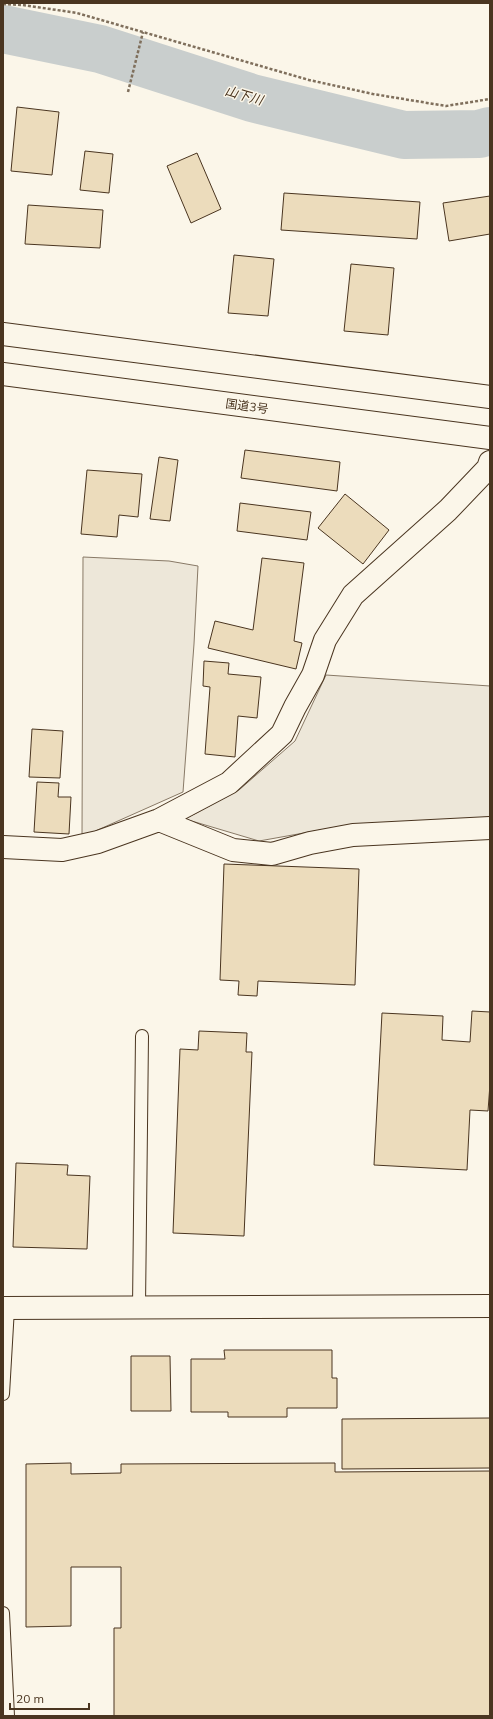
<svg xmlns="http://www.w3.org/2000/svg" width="493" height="1719" font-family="Mulish,'Noto Sans JP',sans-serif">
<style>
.parking{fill:#ede7d9;stroke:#887966}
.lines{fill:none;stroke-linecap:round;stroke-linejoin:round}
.river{stroke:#c9cecd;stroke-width:48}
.building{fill:#ecdcbc;stroke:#4a3520}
.lane-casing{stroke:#4a3520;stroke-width:14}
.street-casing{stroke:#4a3520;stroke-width:24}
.secondary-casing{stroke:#4a3520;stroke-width:24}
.highway-casing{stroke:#4a3520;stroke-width:24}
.path{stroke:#7f6f5c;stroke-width:2.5;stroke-dasharray:3 2;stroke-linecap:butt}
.lane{stroke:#fbf6e9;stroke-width:12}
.street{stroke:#fbf6e9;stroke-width:22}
.secondary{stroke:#fbf6e9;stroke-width:22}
.highway{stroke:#fbf6e9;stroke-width:22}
.labels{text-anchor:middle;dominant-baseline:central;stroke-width:3;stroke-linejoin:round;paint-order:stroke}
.street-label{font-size:12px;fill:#4a3520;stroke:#fbf6e9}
.water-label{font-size:13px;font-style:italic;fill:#4a3520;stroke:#fbf6e9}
</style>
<rect width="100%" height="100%" fill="#fbf6e9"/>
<path class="parking" d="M83,557L169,561L198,566L194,644L183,792L82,837Z
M326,675L490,686V817L343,826L259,841L185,819L239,790L295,741Z"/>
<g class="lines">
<path class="river" d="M3,29L100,49L252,98L404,135L479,134L490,131"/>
</g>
<path class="building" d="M17,107L59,112L52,175L11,171Z
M85,151L113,154L109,193L80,190Z
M197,153L221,209L191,223L167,166Z
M284,193L420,202L417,239L281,230Z
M490,196V234L449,241L443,203Z
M28,205L103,210L100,248L25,244Z
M234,255L274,259L268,316L228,313Z
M351,264L394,268L388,335L344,331Z
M245,450L340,462L337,491L241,478Z
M159,457L178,460L170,521L150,519Z
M87,470L142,474L138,517L119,515L117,537L81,534Z
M345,494L389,530L363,564L318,528Z
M240,503L311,512L307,540L237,531Z
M262,558L304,563L294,641L302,643L296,669L208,648L215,621L253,630Z
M204,661L229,663L228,674L261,677L257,718L238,716L235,757L205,754L210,687L203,686Z
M32,729L63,731L60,778L29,777Z
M37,782L59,783L58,797H71L69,834L34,832Z
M224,864L359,869L355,985L258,981L257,996L238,995L239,981L220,980Z
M472,1011L490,1012V1084L488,1111L470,1110L467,1170L374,1165L382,1013L443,1016L442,1040L470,1042Z
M199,1031L247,1033L246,1052H252L244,1236L173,1233L180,1049L198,1050Z
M16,1163L68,1165L67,1175L90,1176L87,1249L13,1247Z
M224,1350H332V1378H337V1408H287V1417H228V1412H191V1359H225Z
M131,1356H170L171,1411H131Z
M490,1418V1468L342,1469V1419Z
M71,1463V1474L121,1473V1464L335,1463V1472L490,1471V1716H114V1628H121V1567H71V1626L26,1627V1464Z"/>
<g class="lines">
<defs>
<path id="lane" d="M139,1307L142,1036
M3,1394L8,1308
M3,1613L8,1716"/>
<path id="street" d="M159,820L233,850L272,854L310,843L353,835L490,828
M3,847L62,850L98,842L159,820L229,783L282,734L295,707L313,675L325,640L353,595L448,510L488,468L490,462"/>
<path id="secondary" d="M3,1308L490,1306"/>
<path id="highway" d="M3,334L490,397
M3,374L490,438"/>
</defs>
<use href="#lane" class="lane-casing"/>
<use href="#street" class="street-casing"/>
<use href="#secondary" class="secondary-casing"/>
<use href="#highway" class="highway-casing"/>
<path class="path" d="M3,4L23,5L77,13L309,80L373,94L446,106L490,99
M128,92L143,32"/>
<use href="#lane" class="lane"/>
<use href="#street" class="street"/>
<use href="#secondary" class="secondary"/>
<use href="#highway" class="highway"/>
</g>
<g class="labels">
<g class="street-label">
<text transform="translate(247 406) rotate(8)">国道3号</text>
</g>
<g class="water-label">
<text transform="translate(244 95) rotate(16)">山下川</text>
</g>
</g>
<rect width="493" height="1719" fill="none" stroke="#4a3520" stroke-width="8"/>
<path d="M10 1703v6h79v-6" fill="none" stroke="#4a3520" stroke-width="2"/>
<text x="16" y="1703" font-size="12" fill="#4a3520" stroke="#fbf6e9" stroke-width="3" paint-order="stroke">20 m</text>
</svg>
